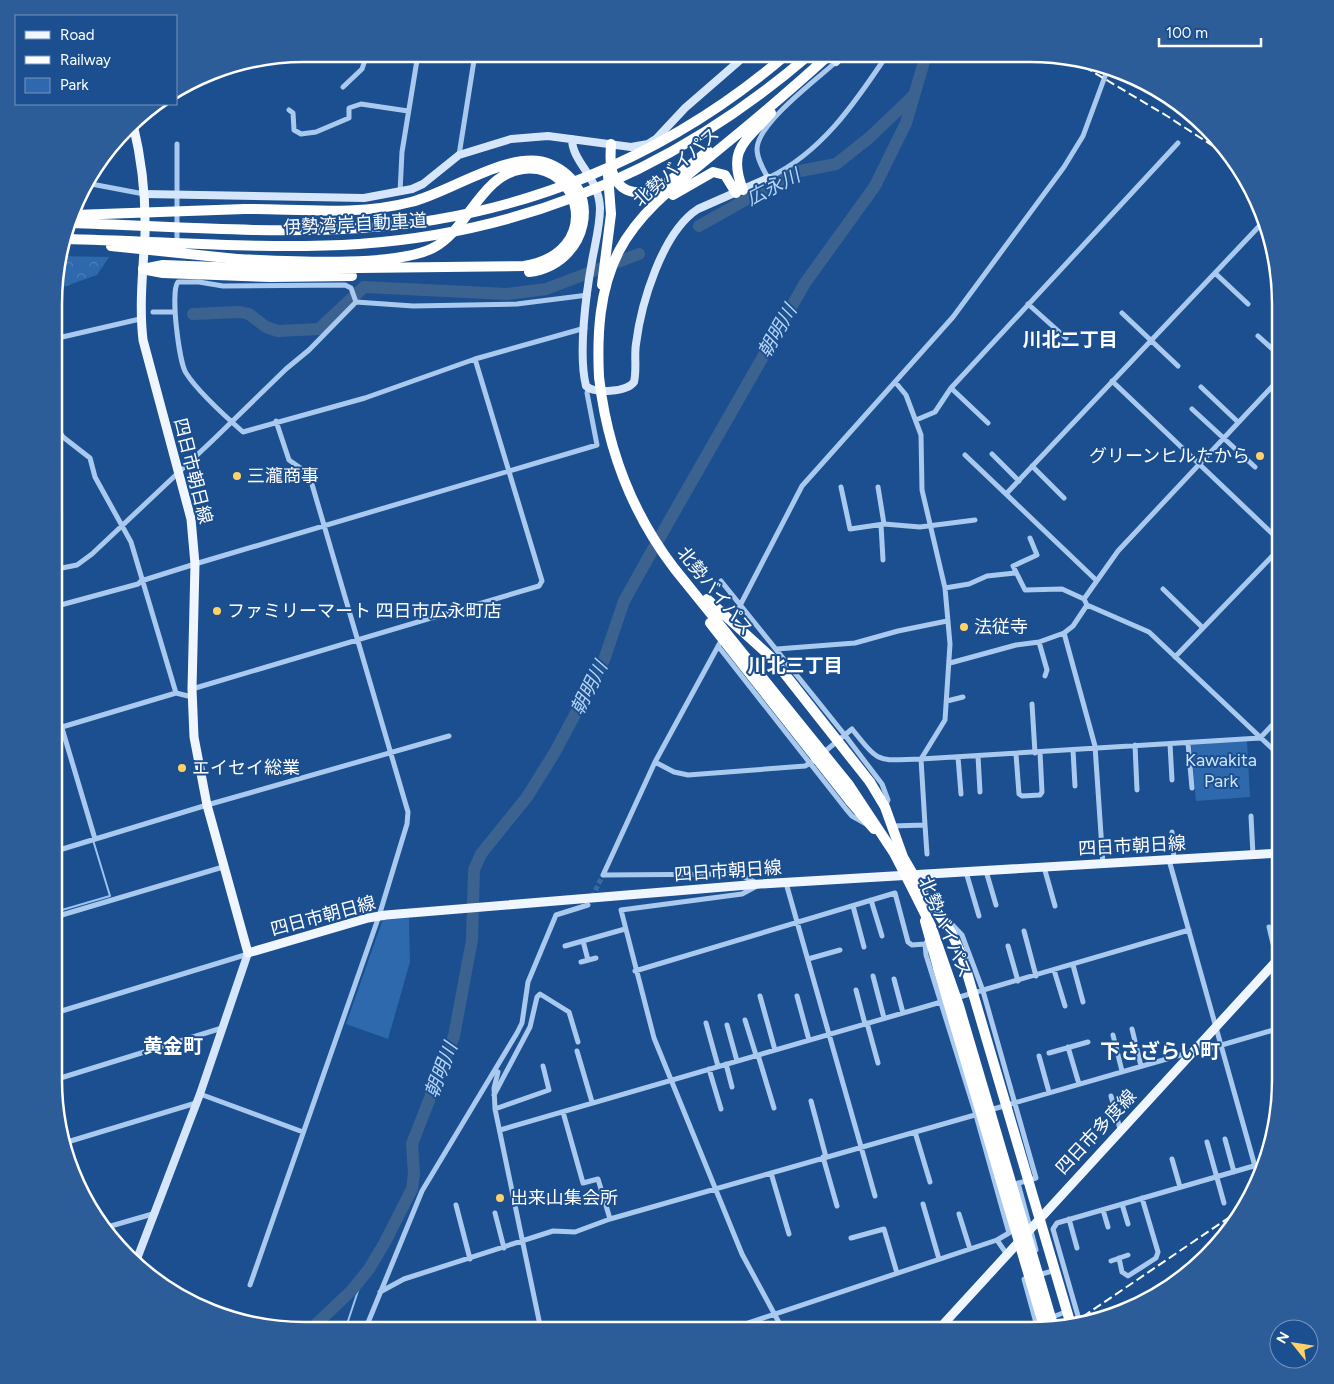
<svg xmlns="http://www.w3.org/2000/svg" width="1334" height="1384" font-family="Figtree,'Noto Sans JP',sans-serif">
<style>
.green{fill:#2e69ad}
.forest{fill:url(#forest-crowns)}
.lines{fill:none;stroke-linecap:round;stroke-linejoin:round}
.stream{stroke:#9cc4f0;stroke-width:2}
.river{stroke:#3c6290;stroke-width:12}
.street-tunnel{stroke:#3d69a0;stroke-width:5;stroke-dasharray:5 2.5;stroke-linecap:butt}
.street{stroke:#a9c9ee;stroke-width:5}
.secondary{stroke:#d6e6fa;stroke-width:8}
.primary{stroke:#f0f6ff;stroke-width:9}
.highway{stroke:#fff;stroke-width:10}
.rail{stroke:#fff;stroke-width:2;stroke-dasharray:9 4;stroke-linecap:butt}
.highway-bridge{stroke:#fff;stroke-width:10}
.poi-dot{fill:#ffd166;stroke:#1b4f8f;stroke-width:2}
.labels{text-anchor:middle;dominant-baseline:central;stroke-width:4;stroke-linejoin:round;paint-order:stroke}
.street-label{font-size:18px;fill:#fff;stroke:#1b4f8f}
.poi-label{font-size:18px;fill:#fff;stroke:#1b4f8f;text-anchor:start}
.park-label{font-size:18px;fill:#cfe3fa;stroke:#1b4f8f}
.water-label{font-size:19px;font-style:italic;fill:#b5d3f5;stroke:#1b4f8f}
.neighbourhood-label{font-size:19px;font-weight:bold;fill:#fff;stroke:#1b4f8f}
.quarter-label{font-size:20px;font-weight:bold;fill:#fff;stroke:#1b4f8f}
.rim{fill:none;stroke:#fff;stroke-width:2.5}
</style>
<defs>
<pattern id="forest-crowns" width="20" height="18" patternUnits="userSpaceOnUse" patternTransform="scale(1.25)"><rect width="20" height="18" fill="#2e69ad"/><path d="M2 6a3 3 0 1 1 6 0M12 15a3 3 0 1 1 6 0" fill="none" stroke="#4d80b9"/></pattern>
</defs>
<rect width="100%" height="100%" fill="#1b4f8f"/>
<path class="green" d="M1247,741L1250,797L1196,801L1191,744Z
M409,918L410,962L388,1039L346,1024L383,919Z"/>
<path class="forest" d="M59,256L109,257L97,275L66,286L58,287Z"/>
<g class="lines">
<path class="stream" d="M55,912L110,896L93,840
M345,1330L363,1276"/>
<path class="river" d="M699,226L795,172L836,164L869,138L914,95
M193,314L240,312L249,314L266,327L278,331L319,329L364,287L507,294L546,289L639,254
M310,1330L352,1290L369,1269L385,1242L412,1189L414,1174L412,1144L454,1036L472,940L474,870L481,854L527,797L555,752L604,660L624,601L652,551L805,283L875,186L906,123L926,55"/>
<path class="street-tunnel" d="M592,897L603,875"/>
<path class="street" d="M836,62C817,79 757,124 757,149C757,159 763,169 768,178C821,153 855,103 887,55
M343,87L362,69L367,54
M289,110L293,113L294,130L301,134L316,132L349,118V108L361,104L408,111
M459,155L475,54
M86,183L144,194
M400,192L402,152L418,54
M177,243V144
M1215,273L1248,304
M356,302L351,288L345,285L223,286L199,282H178C170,291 179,362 186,373C198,392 226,417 243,432L365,398L475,359L585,328
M1028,304L1066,338
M153,312H175
M1122,313L1178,366
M1258,336L1280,356
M58,338L140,319
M1280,378L1118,551L1084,599L1087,605L1149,632L1280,756
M1112,381L1280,541
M1201,387L1238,422
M951,388L988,423
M1192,409L1255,467
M916,420L935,412L951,388L1178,143
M58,429L63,437L90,458L95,477L131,542L176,693
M992,454L1019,481
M965,455L1096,580
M1032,466L1064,498
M841,487L850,529L884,524L920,527L975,520
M878,487L884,524
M1006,494L1265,220
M881,525L883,560
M1030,538L1037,555L1013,566L1025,590L1062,589L1084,599
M57,569L77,565L92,554L213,440L286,369L309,350L356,302L413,306L517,304L588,295
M721,581L844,734L882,784L888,800L885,807
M945,588L969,584L987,576L1015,573
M1163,589L1203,628
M57,606L138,584L141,581L195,564L597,445L587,393L588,389
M732,621L802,486L953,317L1064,167L1083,136L1107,71
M1064,633L1095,746L1103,864
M722,639L655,762L603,875L738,874L757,883
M1039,642L1047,670L1045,676
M718,646L846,809L852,816L868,825
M777,649L855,643L898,631L947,621
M1175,657L1280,548
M950,663L1016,645L1039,642L1064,633L1073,626L1087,605
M192,689L539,586L542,581L475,359
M947,701L963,697
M1032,704L1035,753
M56,708L95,839
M62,727L176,693L192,697
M1188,743L1192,788
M1170,744L1172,780
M1135,745L1137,790
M1073,750L1075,786
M823,753L852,729C881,765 876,760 921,759L1260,738L1280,717
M1016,754L1019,794L1022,796L1040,795L1042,792L1040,752
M978,756L980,792
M958,757L961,794
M655,762L674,772L688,775L805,766L817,759
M1251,816L1253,855
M925,825L927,854
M892,826L925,825L921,759L945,720L950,644L945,588L922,490L921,435L906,395L896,383
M1172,832L1174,860
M56,851L207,805L449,736
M1169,860L1258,1177
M1044,867L1055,906
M986,871L996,905
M966,872L979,916
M786,883L875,1196
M755,887L742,894L621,910L654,1038L742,1254L783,1330
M871,900L882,936
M853,906L864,947
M944,916L962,935L983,991L1036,1178L1012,1185
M55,917L223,867
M1269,927L1277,960
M1024,931L1036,976
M583,941L588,960
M565,946L625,929
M1008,946L1018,981
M808,959L840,950
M581,962L596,958
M1073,965L1083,1002
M1054,970L1065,1006
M635,971L895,893L908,942L912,945L925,944
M873,976L884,1018
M894,979L903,1013
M856,990L865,1024
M760,996L775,1050
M797,996L809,1040
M956,998L1189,930
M55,1013L248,954
M745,1020L756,1055
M706,1023L718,1066
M867,1023L878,1063
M727,1025L737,1061
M1132,1029L1141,1066
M1113,1035L1122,1071
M1068,1047L1079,1084
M577,1051L592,1102
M1201,1051L1280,1028
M1049,1053L1088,1042
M758,1055L774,1108
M1039,1056L1049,1092
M726,1064L732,1087
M709,1069L721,1109
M498,1072L494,1088L495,1109L541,1330
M54,1080L222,1028
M200,1094L303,1132
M494,1095L530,1027L537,997L540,994L569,1012L578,1042
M1111,1096L1120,1129
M811,1101L826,1157
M495,1109L549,1090L543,1066
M990,1110L1191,1052
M563,1112L583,1183L598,1179L610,1219
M500,1130L948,1000
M915,1132L930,1182
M1225,1139L1234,1172
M1207,1142L1224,1203
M64,1143L196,1103
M823,1157L837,1206
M1172,1159L1180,1187
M771,1173L789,1234
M1018,1183L1036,1250
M923,1204L939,1259
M1122,1204L1128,1224
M456,1205L470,1259
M1103,1210L1108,1227
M495,1213L504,1248
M959,1214L970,1249
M1069,1219L1077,1248
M104,1228L156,1213
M851,1238L884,1229L897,1273
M997,1240L1006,1253
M1119,1258L1122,1272L1128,1276L1156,1258L1158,1252L1142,1198
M1111,1261L1128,1255
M1038,1275L1056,1270
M1030,1277L1024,1279L1038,1330
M250,1285L379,916L407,824L408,812L309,474L289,460L276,421
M380,1292L404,1279L553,1231L575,1232L610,1219L982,1113
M1050,1318L1068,1311
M1080,1323L1053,1229L1057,1223L1264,1163
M365,1330L422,1191L517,1033L522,1023L528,982L556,915L588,905
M523,1330L540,1324
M727,1330L997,1240L1009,1233L976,1115L926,955L925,944L929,939
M1015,1330L1037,1323"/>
<path class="secondary" d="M830,55L836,62L843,55
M572,139C572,162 599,177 600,208C600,226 595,244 592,261C586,294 578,354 586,386C595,394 627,392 634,382C637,370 634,356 636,344C641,304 662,232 698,209L768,178
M144,194L364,198L412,189L423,184L459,155L511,139L548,136L631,147L648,144L656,139L685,108L746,55
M135,1264L200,1094L248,953"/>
<path class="primary" d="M133,124C142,161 146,197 145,235C143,270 139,305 143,340L191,519L195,564L192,689L194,737L207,805L248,953L368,918L386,915L760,884L1280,853
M938,1330L1280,957"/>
<path class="highway" d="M611,144C610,160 609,176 622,187C649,207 687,166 708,151
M743,190C727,149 745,142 771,113
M673,195L713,172L725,175L736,193
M245,209C299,209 358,216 411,202C451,192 512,148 550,164C606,188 588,265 529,272
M143,269L163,265L272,269L524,266C604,253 582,162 523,169C481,174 468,230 433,248C394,268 284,261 237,259
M147,270L163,273L270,277L352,276
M602,285L611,214L608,175
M599,377C597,335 599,290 619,251C641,209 681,181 717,151C755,120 793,88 829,55
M870,782L885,807L903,857L924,893L951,932L962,956
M850,801L874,829
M925,921L938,968"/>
<path class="rail" d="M1073,60L1167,116L1233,159
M1139,82L1198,119
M1072,1324L1246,1206"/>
<path class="highway-bridge" d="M74,215L245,209
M71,223C167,226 264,234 360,228C517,219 666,158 786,55
M65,239C162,241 262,250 359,244C531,232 679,167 809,55
M111,246L237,259
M599,377C607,447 632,513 674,568L849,785L894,853L913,890L931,926L959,1006L1054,1328
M707,599L773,659L870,782
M710,623L850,801
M962,956L1071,1325
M938,968L1045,1330"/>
</g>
<g class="poi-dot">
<circle cx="1260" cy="456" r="5"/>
<circle cx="237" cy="476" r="5"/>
<circle cx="217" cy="611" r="5"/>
<circle cx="964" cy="627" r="5"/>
<circle cx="182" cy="768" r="5"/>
<circle cx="500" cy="1198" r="5"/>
</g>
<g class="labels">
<g class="street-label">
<text transform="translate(676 167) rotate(-42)">北勢バイパス</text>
<text transform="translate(355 224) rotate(-3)">伊勢湾岸自動車道</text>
<text transform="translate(193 471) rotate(76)">四日市朝日線</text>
<text transform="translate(715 591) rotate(51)">北勢バイパス</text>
<text transform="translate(1132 846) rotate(-3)">四日市朝日線</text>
<text transform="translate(728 871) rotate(-4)">四日市朝日線</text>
<text transform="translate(323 916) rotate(-15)">四日市朝日線</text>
<text transform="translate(945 927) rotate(67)">北勢バイパス</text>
<text transform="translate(1096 1132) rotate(-47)">四日市多度線</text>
</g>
<g class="poi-label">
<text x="1250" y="456" text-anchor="end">グリーンヒルたから</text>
<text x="247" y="476">三瀧商事</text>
<text x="227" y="611">ファミリーマート 四日市広永町店</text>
<text x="974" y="627">法従寺</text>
<text x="192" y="768">エイセイ総業</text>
<text x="510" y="1198">出来山集会所</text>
</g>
<g class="park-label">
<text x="1221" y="760">Kawakita<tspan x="1221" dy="21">Park</tspan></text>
</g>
<g class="water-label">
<text transform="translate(773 187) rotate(-27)">広永川</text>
<text transform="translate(777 331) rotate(-60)">朝明川</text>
<text transform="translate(589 688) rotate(-63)">朝明川</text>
<text transform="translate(441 1070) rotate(-69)">朝明川</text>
</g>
<g class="neighbourhood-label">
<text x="1070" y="339">川北二丁目</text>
<text x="795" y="665">川北三丁目</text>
</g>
<g class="quarter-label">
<text x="173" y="1046">黄金町</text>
<text x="1160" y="1051">下さざらい町</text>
</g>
</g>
<path d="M0 0H1334V1384H0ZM304 62H1030A242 242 0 0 1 1272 304V1080A242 242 0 0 1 1030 1322H304A242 242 0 0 1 62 1080V304A242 242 0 0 1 304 62Z" fill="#2d5d98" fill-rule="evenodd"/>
<path class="rim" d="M304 62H1030A242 242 0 0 1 1272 304V1080A242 242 0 0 1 1030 1322H304A242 242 0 0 1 62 1080V304A242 242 0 0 1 304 62Z"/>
<rect x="15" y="15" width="162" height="90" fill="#1b4f8f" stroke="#7695bc"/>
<rect x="25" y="31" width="25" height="8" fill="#f0f6ff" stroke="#7695bc"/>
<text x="60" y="40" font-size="15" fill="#ffffff">Road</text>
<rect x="25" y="56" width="25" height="8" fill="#ffffff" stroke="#7695bc"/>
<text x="60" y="65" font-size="15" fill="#ffffff">Railway</text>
<rect x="25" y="78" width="25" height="15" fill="#2e69ad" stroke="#7695bc"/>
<text x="60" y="90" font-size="15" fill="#ffffff">Park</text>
<g transform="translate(1294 1344) rotate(300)"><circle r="24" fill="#1b4f8f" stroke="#7695bc"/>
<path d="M0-4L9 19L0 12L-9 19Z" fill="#ffd166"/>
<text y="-8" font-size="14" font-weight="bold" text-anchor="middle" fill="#ffffff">N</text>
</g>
<path d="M1159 38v8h102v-8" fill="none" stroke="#ffffff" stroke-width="2.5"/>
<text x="1166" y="38" font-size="15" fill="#ffffff" stroke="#1b4f8f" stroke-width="4" paint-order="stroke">100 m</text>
</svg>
